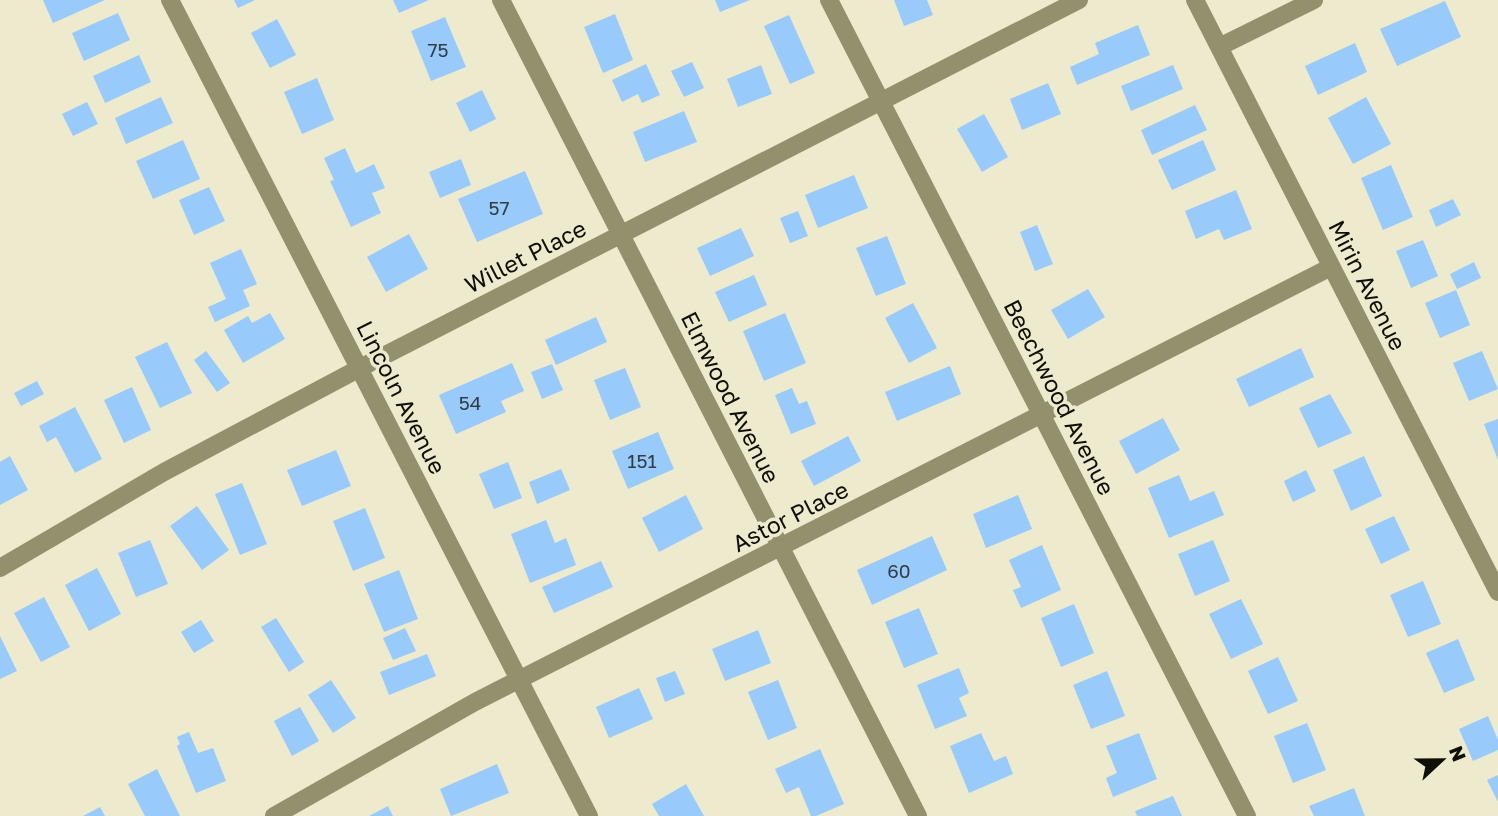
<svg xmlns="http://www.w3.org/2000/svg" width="1498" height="816" font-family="'Golos Text',sans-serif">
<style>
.building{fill:#99cafc}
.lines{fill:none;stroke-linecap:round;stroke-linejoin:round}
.street{stroke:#93906d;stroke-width:18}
.labels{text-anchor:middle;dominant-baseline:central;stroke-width:7;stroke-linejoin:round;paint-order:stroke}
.number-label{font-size:19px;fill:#323e44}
.street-label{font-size:23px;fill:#100f06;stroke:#edeacd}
</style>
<rect width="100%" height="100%" fill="#edeacd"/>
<path class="building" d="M43,0H105L53,23Z
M234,0H255L238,8Z
M393,0H429L399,13Z
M715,0H750L720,12Z
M894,0H927L933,15L904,26Z
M1445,1L1461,37L1397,66L1380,29Z
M118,13L130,40L84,61L72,33Z
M615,14L633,60L603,73L584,27Z
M789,15L815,73L790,84L764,26Z
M445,17L466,67L431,81L411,31Z
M277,19L296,55L270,68L251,33Z
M1138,25L1150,55L1077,85L1070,67L1099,54L1095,43Z
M1355,43L1367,72L1318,95L1305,66Z
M139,55L151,82L105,103L93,76Z
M692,62L704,88L684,97L671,71Z
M646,64L660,95L642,103L638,94L622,102L612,80Z
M761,65L772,94L738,107L727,79Z
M1173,65L1183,89L1131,111L1121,86Z
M317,78L334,120L302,134L284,92Z
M1048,83L1061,114L1022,130L1010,99Z
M482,90L496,119L470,132L456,103Z
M161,97L173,123L126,144L115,118Z
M1366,97L1391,144L1353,164L1328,118Z
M87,102L98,124L73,136L62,114Z
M1195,105L1207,130L1152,155L1141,130Z
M684,111L697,142L645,162L633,132Z
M984,114L1008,157L982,172L957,129Z
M183,140L200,179L153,199L136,161Z
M1203,140L1216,170L1172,190L1158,160Z
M345,148L356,173L374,164L385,188L372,193L381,213L351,227L330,181L334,180L324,158Z
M461,159L471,185L440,198L429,172Z
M1391,165L1413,217L1383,230L1361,178Z
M525,171L543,214L477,242L458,199Z
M854,175L868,208L818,228L805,195Z
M209,187L225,221L194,235L179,200Z
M1236,190L1252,229L1224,240L1219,229L1196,239L1185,211Z
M1453,199L1461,215L1436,227L1429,210Z
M798,211L808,236L790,243L780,218Z
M1037,225L1053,264L1035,271L1020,232Z
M741,228L754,256L710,276L697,248Z
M409,234L428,269L386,292L367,257Z
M887,236L906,284L876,296L856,248Z
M1423,240L1438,276L1411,288L1396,251Z
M241,249L257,284L243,290L250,306L215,322L208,307L226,299L210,263Z
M1474,262L1481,278L1457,289L1450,274Z
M754,275L767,305L729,322L715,292Z
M1088,289L1105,317L1068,339L1051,310Z
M1456,290L1470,325L1440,338L1425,303Z
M913,303L937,348L909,363L885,318Z
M270,313L285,339L243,363L224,330L248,316L252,323Z
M785,313L806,363L764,381L743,331Z
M596,317L607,342L556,365L545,340Z
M167,342L192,393L160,408L135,357Z
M1301,348L1314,377L1249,407L1236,379Z
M206,351L230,383L217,392L194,360Z
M1482,351L1498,389L1469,401L1453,363Z
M512,363L524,391L501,401L506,412L456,434L439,395Z
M552,364L563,390L542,399L531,372Z
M950,366L961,394L897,421L885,392Z
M625,368L641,407L610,420L594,380Z
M37,381L44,394L21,406L14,393Z
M132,387L151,430L124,443L104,400Z
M792,388L799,404L807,401L816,424L791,434L775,395Z
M1330,394L1352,433L1318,448L1299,408Z
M75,407L102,459L75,473L56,437L47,442L39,426Z
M1163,418L1180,450L1136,474L1119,441Z
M1498,419V460L1484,424Z
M658,432L674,469L628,489L612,451Z
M848,436L861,461L814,486L801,461Z
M336,450L351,486L302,506L287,470Z
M10,456L28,490L0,505V462Z
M1364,456L1382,496L1351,511L1333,470Z
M508,462L522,498L494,509L479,474Z
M561,469L570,490L537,504L529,482Z
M1306,470L1316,491L1293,502L1284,481Z
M1179,475L1190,501L1214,491L1224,515L1169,538L1148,488Z
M242,483L267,544L240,555L215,494Z
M686,495L703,529L659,552L642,518Z
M1018,495L1032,529L986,548L973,514Z
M197,506L229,550L202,570L170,526Z
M365,508L385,558L353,571L333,521Z
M1394,516L1410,550L1381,564L1365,529Z
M546,520L555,543L566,538L576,565L530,583L511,534Z
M932,536L947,570L872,605L857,570Z
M150,540L168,584L136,597L118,553Z
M1213,540L1230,581L1195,596L1178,554Z
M1042,545L1061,590L1021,608L1013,590L1021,587L1009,560Z
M601,561L613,587L554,613L542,587Z
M97,568L121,614L89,631L65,585Z
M399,570L418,619L384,632L364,584Z
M1423,581L1441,624L1408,637L1390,595Z
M44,597L70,647L41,662L14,613Z
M1241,599L1263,644L1231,659L1209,614Z
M1074,604L1094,653L1061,667L1041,618Z
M919,608L938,654L904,668L885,622Z
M276,618L304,662L289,672L261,627Z
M201,620L214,641L194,653L181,632Z
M405,628L416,651L393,660L383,638Z
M758,630L771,663L725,681L712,649Z
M0,636L17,671L0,679Z
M1458,639L1475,680L1444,693L1426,653Z
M427,654L436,676L389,695L380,672Z
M1278,657L1298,701L1268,714L1248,671Z
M959,668L969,693L959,698L967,716L935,729L917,685Z
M675,671L685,694L665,702L656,678Z
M1107,671L1125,716L1091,729L1073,685Z
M331,680L356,718L333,733L308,695Z
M778,680L797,728L768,740L748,692Z
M639,688L653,719L609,738L596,707Z
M300,707L319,741L292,756L274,721Z
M1488,716L1498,740V750L1473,761L1459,729Z
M1307,723L1326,770L1293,783L1274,736Z
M189,732L198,753L213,748L226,781L196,793L177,746L180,744L177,737Z
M981,733L994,761L1006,756L1013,774L969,793L950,746Z
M1139,733L1157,779L1113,797L1106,778L1117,773L1106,746Z
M820,749L844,804L816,816H811L799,787L786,793L775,769Z
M497,764L509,793L451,816L440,789Z
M157,769L180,816H145L128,784Z
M1498,775V802L1487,780Z
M686,784L704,816H659L652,804Z
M1354,788L1365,816H1314L1309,806Z
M1173,796L1182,816H1137L1135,811Z
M388,806L393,816H369Z
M100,807L105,816H83Z"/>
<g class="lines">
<path class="street" d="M170,0L589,816
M501,0L918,816
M829,0L1247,816
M1195,0L1498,592
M1219,47L1314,0
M0,568L164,472L360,368L1079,0
M274,816L475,702L1331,267"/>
</g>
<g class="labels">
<g class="number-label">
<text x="438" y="49">75</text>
<text x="499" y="207">57</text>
<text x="470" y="402">54</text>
<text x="642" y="460">151</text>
<text x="899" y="570">60</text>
</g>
<g class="street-label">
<text transform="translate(525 256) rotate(-27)">Willet Place</text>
<text transform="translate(1368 285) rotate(63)">Mirin Avenue</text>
<text transform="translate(402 397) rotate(63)">Lincoln Avenue</text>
<text transform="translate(731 397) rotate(63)">Elmwood Avenue</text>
<text transform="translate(1060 397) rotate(63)">Beechwood Avenue</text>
<text transform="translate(790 516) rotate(-27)">Astor Place</text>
</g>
</g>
<g transform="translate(1442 760) rotate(68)" stroke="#edeacd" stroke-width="5" paint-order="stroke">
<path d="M0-5L12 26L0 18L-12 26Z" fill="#100f06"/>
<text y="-10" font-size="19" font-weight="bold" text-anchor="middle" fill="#100f06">N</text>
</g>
</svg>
